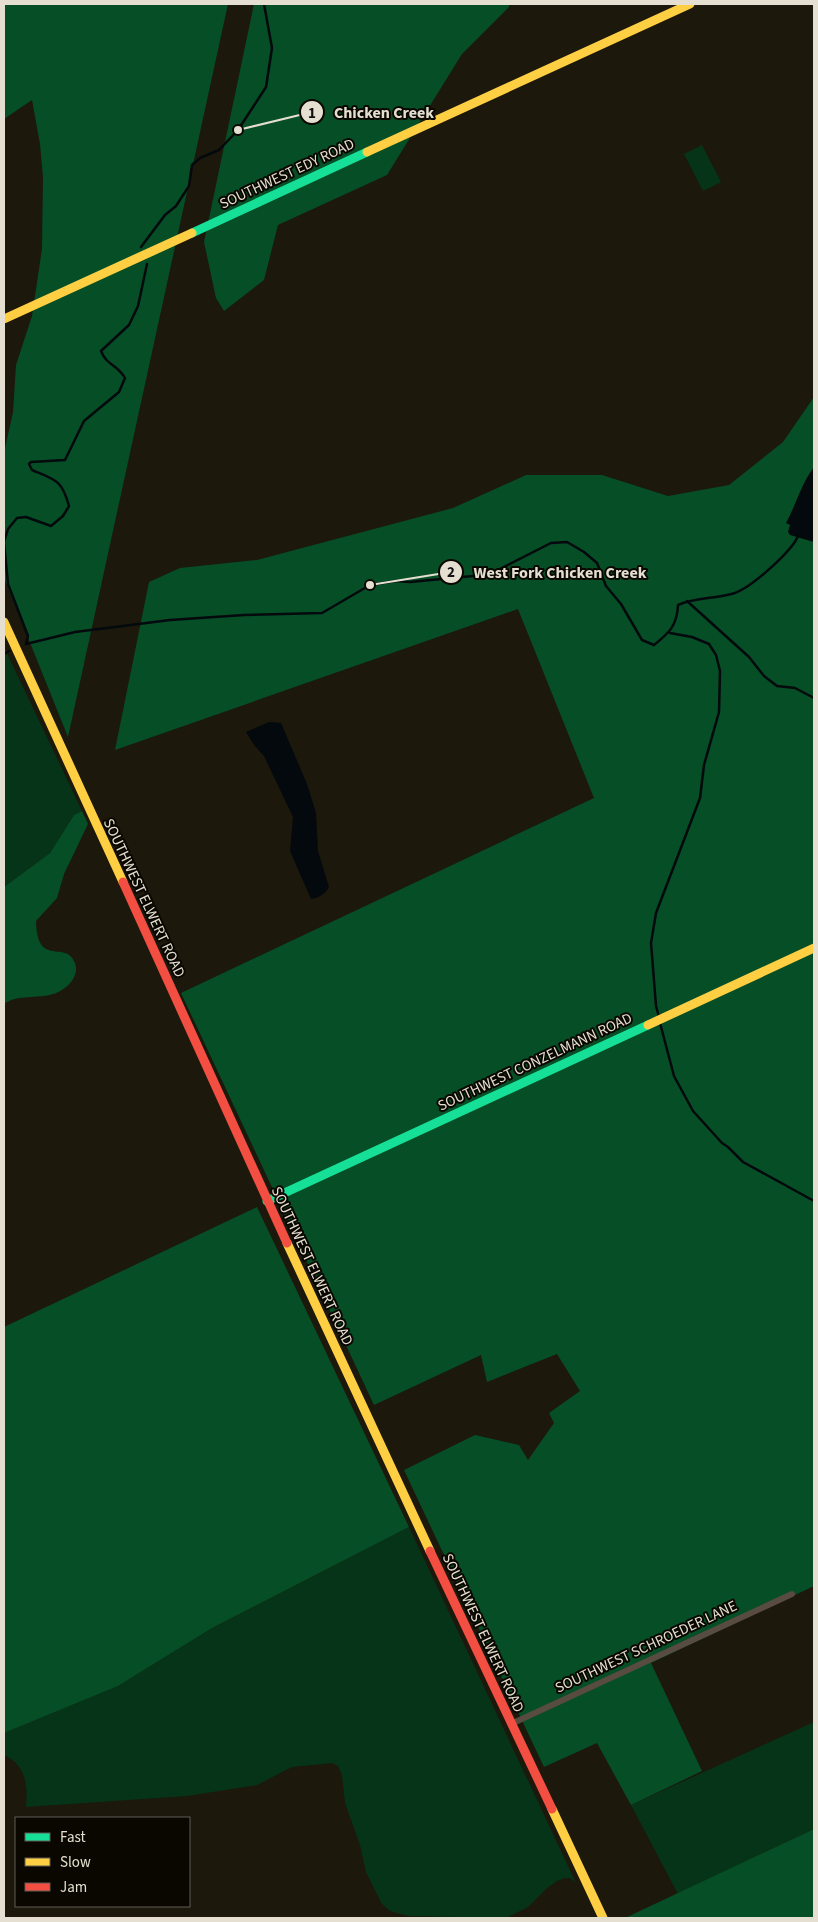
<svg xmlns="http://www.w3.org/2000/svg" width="818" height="1922" font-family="'Source Sans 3',sans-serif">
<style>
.green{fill:#063418}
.forest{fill:#064e26}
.water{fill:#03090c}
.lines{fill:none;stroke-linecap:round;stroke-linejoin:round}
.stream{stroke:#03090c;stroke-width:2.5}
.street{stroke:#584b40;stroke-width:6}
.fast{stroke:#16e098;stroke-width:9}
.slow{stroke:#ffcf43;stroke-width:9}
.jam{stroke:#f24e42;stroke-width:9}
.labels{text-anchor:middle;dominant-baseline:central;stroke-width:4;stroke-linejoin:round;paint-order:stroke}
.street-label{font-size:15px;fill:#e4dfd0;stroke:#0a0701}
.leader{fill:none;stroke:#e4dfd0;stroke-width:2}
.callout-dot{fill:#e4dfd0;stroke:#0a0701;stroke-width:2}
.mark-label{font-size:15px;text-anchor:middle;font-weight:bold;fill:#111}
.callout-label{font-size:16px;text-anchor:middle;font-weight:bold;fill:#e4dfd0;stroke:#0a0701;stroke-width:4;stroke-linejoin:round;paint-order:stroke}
</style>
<rect width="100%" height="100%" fill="#1c180c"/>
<path class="green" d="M702,145L721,182L703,191L684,154Z
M4,647L82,811L74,815L50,853L4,887Z
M409,1527L576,1883L570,1878H565L557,1881L547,1888L528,1907L506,1918L408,1916L390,1911L382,1904L366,1872L360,1845L345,1803L342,1775L338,1766L332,1763L292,1767L257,1785L187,1796L26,1807C28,1785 26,1765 4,1755V1733L118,1686L212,1628Z
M814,1722V1829L678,1894L631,1805Z"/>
<path class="forest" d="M4,4H228L68,737L4,578V453L13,412L16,365L32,316L42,249L43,177L40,144L32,100L4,119Z
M254,4H509V7L462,54L387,175L278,225L264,280L224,311L216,298L204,242Z
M814,397V1586L651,1663L702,1771L631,1805L597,1743L544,1767L404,1470L475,1435L519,1445L528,1460L554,1423L549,1413L580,1391L557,1354L487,1382L481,1355L374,1405L181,993L594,798L518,609L115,750L149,582L180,568L257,560L453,508L526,475H602L668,496L729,485L783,442Z
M82,811L88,824L64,874L57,898L36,921C37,969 66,939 75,963C80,977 66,990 53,994C38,999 17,994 4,1004V887L50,853L74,815Z
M257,1207L409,1527L212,1628L118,1686L4,1733V1327Z
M814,1829V1918H625Z"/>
<path class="water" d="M814,467V542L790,535L788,532L790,525L786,523C796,505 801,484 814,467Z
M269,722L281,723L307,784L316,813L318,851L329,887C325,894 319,898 311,899L290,851L293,817L264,756L254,745L246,732Z"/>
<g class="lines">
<path class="stream" d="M141,247L165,215L176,206L189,186L192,165L200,158L219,150L238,130L266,87L272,48L264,4
M687,601L749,657L764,676L777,686L795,688L814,698
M26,644L75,632L170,620L244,615L322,613L370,585L396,581L410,582L473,576L494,572L551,543L567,542L584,552L597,563L606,586L621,604L642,640L654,645C669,633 677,626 678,605C696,597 717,599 735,593C752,587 792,551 798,536
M26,644L28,636L8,584L4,542L8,529L17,518L26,517L51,526L63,516L69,506C62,480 56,480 32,470L29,464L31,462L65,460L84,421L119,392L125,378C117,364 107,366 101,351L129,325L138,306L147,264
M4,654L9,651
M659,1017L656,1006L651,943L656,913L700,798L704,765L719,712L720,671L716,655L709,644L692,637L670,633
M660,1023L674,1076L693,1111L722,1143L728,1147L743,1162L814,1201"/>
<path class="street" d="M511,1724L792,1594"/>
<path class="fast" d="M192,233L367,152
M267,1201L648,1025"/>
<path class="slow" d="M367,152L690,4
M4,319L192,233
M4,622L123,882
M648,1025L814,948
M287,1243L430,1551
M552,1809L603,1918"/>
<path class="jam" d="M123,882L287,1243
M430,1551L552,1809"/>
</g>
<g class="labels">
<g class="street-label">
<text transform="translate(287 174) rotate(-25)">SOUTHWEST EDY ROAD</text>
<text transform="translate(144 898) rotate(65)">SOUTHWEST ELWERT ROAD</text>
<text transform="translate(535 1062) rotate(-25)">SOUTHWEST CONZELMANN ROAD</text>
<text transform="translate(312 1266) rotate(65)">SOUTHWEST ELWERT ROAD</text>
<text transform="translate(483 1633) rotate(65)">SOUTHWEST ELWERT ROAD</text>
<text transform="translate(646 1647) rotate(-25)">SOUTHWEST SCHROEDER LANE</text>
</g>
</g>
<path class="leader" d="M238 130L312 112M370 585L451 572"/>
<g class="callout-dot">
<circle cx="238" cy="130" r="5"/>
<circle cx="370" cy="585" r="5"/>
<circle cx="312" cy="112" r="12"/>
<circle cx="451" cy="572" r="12"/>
</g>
<g class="mark-label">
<text x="312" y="118">1</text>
<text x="451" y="577">2</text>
</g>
<g class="callout-label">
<text x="384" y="118">Chicken Creek</text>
<text x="560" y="578">West Fork Chicken Creek</text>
</g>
<rect width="818" height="1922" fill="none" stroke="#e4dfd0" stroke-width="10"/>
<rect x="15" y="1817" width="175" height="90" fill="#0a0701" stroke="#615d54"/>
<rect x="25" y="1833" width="25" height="8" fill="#16e098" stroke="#615d54"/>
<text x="60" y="1842" font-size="15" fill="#e4dfd0">Fast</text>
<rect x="25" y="1858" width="25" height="8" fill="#ffcf43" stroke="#615d54"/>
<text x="60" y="1867" font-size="15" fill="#e4dfd0">Slow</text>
<rect x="25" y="1883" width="25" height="8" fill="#f24e42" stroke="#615d54"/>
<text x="60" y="1892" font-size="15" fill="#e4dfd0">Jam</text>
</svg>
